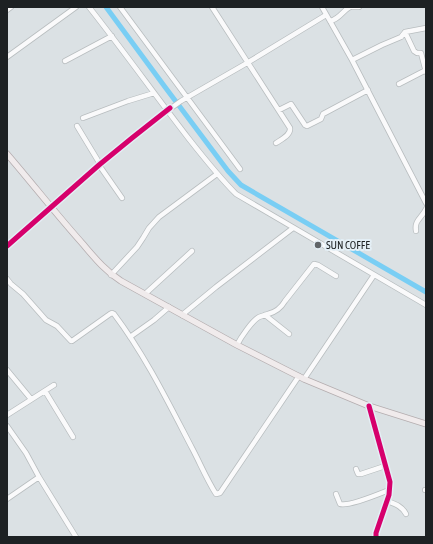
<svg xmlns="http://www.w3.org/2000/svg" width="433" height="544" font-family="'Asap Condensed',sans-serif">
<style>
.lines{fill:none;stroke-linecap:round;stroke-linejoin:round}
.canal{stroke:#79cef4;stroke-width:5}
.minor-casing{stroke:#b8bdbf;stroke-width:6}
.major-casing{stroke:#b4adaf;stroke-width:7}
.minor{stroke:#fafafb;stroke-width:4.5}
.major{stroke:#f0ebec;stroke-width:5.5}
.cycleway-casing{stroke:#e4eff6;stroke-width:8}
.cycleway{stroke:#d6006c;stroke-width:5}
.poi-dot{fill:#606467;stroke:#e4eff6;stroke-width:1.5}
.labels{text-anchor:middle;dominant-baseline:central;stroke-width:4;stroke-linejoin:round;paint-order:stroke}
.poi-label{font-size:11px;fill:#1d2123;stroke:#e4eff6;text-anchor:start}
</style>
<rect width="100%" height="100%" fill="#dbe1e4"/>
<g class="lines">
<path class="canal" d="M106,7L165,87L228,171L241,185L426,292"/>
<defs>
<path id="minor" d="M89,7C123,50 155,95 189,139C204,158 219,177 236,194L426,305
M120,7L240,169
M212,7L290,128C291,135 282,139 276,143
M322,7L352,60L426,203
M352,7H359
M7,10L11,7
M330,21C340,19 342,11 350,7
M405,32L414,51L417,53H421L426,72
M7,57L76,7
M352,60L382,45L401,37L405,32L426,28
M65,61L112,36
M399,84L426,70
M279,110L291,104L305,125L307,126L321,119L323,114L368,90
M83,118L128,101L154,93
M77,126L100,164
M99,165L122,198
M416,231C414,220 422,218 426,209
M7,246C64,196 119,144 181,101L247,63L326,15
M111,275L137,247L143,238L149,228L159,217L217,174
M7,279L11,284L23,294L46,320L57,326L71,341H72L110,314L112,313L114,314C145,355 168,402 192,448C200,463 207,480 216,494L220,493L299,376
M145,294L192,251
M182,315L216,287L293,228
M265,315L289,334
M130,337L154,320L169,307
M237,345C241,337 252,321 259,317C262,316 265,315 268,314C276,312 281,308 285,301L314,264L318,265L336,276
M7,370L31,399
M304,379L374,275
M45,391L73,437
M369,406L390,482L389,495L376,533V537
M7,415L54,385
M7,426L26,453L39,477L76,537
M356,469L358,474H361L385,466
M425,490H426
M336,494L340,504C348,507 379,494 389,490
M7,499L39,477
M387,501C395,504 402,506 406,514"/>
<path id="major" d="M7,154C32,183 56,214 82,243C94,257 105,271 121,281L237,345L304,379L369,406L426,424"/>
</defs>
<use href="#minor" class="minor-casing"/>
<use href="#major" class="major-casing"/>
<use href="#minor" class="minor"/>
<use href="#major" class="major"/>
<defs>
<path id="cycleway" d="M7,246L99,165L132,138L170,108
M369,406L390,482L389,495L376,533V537"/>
</defs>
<use href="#cycleway" class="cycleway-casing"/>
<use href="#cycleway" class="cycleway"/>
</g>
<circle class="poi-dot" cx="318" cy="245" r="4"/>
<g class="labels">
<g class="poi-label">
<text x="326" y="245">SUN COFFE</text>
</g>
</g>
<rect width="433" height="544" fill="none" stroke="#1d2123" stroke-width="16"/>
</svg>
